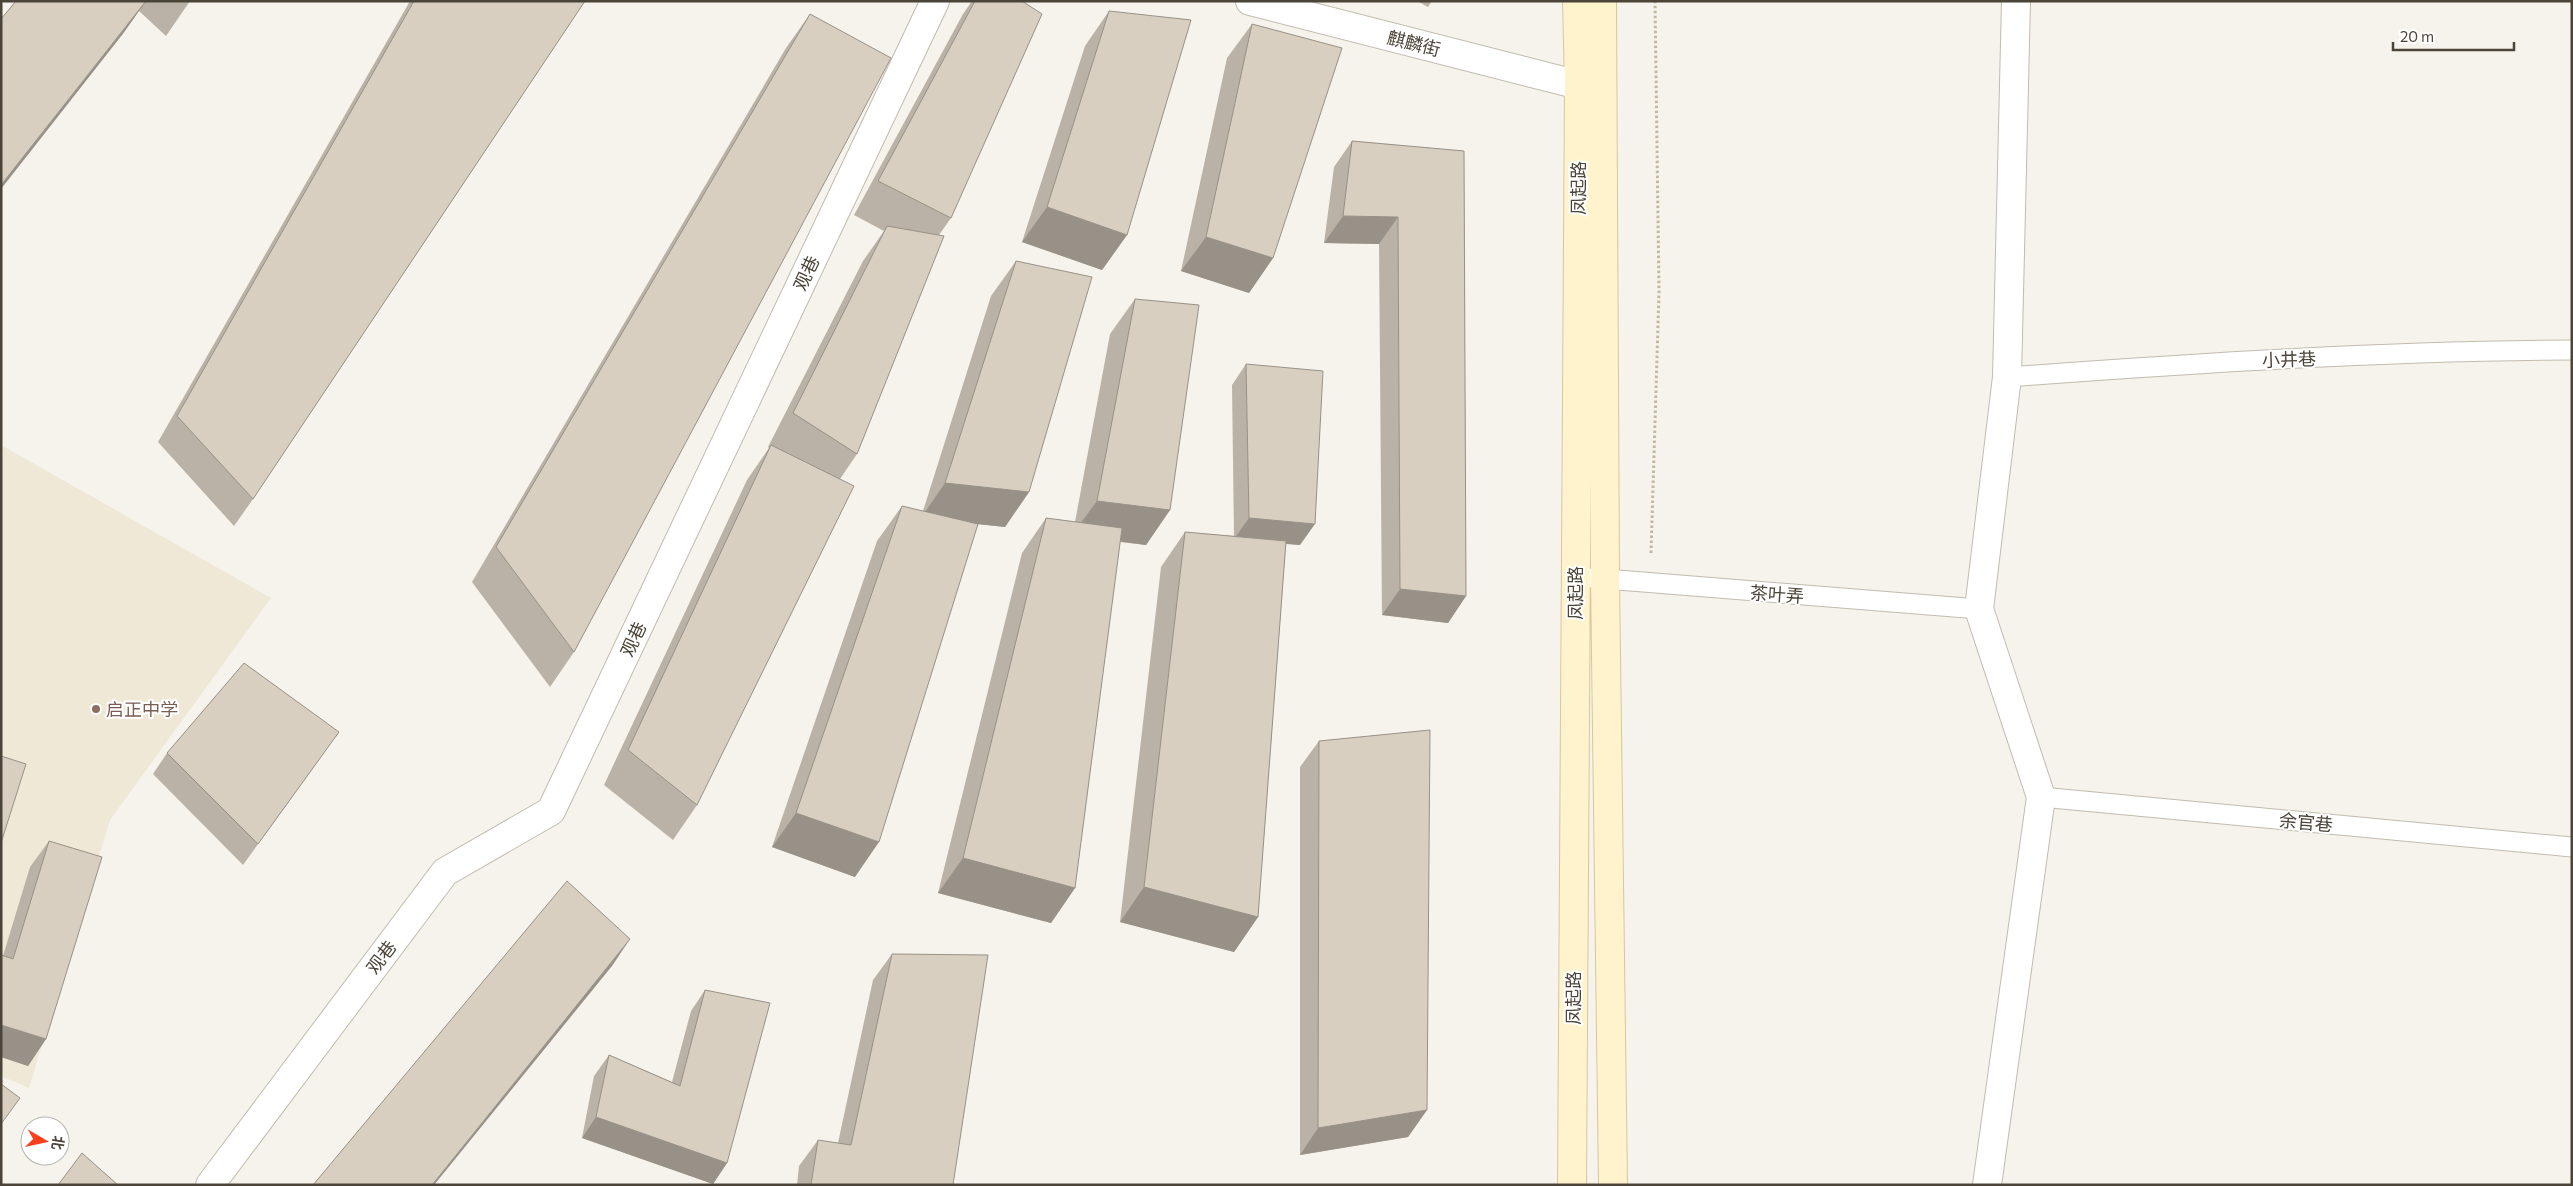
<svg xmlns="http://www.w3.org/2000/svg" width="2573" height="1186" font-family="Commissioner,'Noto Sans SC',sans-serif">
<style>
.education{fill:#efe8d6}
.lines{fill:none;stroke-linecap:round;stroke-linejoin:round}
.lane-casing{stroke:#c2bbae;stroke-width:21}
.street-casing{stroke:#c2bbae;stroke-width:30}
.secondary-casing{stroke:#d6c79b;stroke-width:30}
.path{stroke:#c4b79f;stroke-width:3;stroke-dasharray:2.5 2.5;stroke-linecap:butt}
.lane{stroke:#fff;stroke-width:19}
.street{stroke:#fff;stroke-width:28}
.secondary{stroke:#fff3cd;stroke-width:28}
.wall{fill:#bab2a6}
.shaded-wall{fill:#979187}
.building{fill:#d8cfc1;stroke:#979187}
.education-dot{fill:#8d6e63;stroke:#fff;stroke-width:2}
.labels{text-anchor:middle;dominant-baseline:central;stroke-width:4;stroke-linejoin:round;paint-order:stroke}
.street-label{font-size:18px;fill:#4b4439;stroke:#fff}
.education-label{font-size:18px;fill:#785e54;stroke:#fff;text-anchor:start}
</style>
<rect width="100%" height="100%" fill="#f6f3ec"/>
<path class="education" d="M1,445L271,598L110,820L29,1088L1,1076Z"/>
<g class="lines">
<defs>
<path id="lane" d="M2007,377C2195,363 2383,351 2572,350
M1593,578L1979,609
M2041,797L2572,847"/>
<path id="street" d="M1250,1L1579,85
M210,1185L445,872L551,811L935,1
M1987,1185L2041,797L1979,609L2007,377L2016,1"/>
<path id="secondary" d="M1602,1L1605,579L1613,1185
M1572,1185L1579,85L1577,1"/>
</defs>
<use href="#lane" class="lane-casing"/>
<use href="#street" class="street-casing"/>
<use href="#secondary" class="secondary-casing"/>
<path class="path" d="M1651,553L1659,292L1655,1"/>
<use href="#lane" class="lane"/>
<use href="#street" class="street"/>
<use href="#secondary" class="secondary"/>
</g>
<path class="wall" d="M16,1H190L166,36L139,11L122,35Z
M410,1H585L253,499L234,526L158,442Z
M972,1H1022L951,218L939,235L857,454L840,479L697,805L673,840L604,785L747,480L769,448L768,447L863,261L884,231L854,215L963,14Z
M1417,1H1432L1428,7Z
M1109,11L1127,235L1102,270L1022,242L1085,46Z
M810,14L574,652L550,687L472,582L786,48Z
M1252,24L1273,258L1249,293L1181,271L1227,58Z
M1352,141L1464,151L1466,596L1448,623L1382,615L1379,244L1324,243L1334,167Z
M1016,261L1029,492L1005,527L978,524L855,877L772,847L877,541L902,506L923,511L991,296Z
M1135,299L1170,510L1146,545L1120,542L1075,888L1051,923L938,893L1022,553L1046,518L1075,522L1110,334Z
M1246,364L1300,545L1286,544L1258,917L1234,952L1120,922L1161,567L1185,532L1234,536L1232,385Z
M339,732L243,865L153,774L167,753Z
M1319,741L1427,1110L1408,1137L1300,1155V767Z
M49,841L46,1039L28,1066L1,1057V955L3,956L30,867Z
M892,954L953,1185H797L799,1166L818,1140L838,1143L873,980Z
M705,990L727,1163L713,1184L582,1138L594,1076L609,1055L672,1082L691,1011Z"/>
<path class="shaded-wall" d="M146,1L122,35L1,189V185Z
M1047,207L1127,235L1102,270L1022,242Z
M1343,216L1398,217L1379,244L1324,243Z
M1206,237L1273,258L1249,293L1181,271Z
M945,483L1029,492L1005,527L921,518Z
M1097,501L1170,510L1146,545L1072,535Z
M1249,518L1315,524L1300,545L1234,539Z
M1400,589L1466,596L1448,623L1382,615Z
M796,813L879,842L855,877L772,847Z
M963,858L1075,888L1051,923L938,893Z
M1144,887L1258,917L1234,952L1120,922Z
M630,939L612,966L434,1185H432Z
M1,1025L46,1039L28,1066L1,1057Z
M1427,1110L1408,1137L1300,1155L1318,1128Z
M596,1117L727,1163L713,1184L582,1138Z"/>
<path class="building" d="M16,1H146L1,185V19Z
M414,1H585L253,499L177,416Z
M975,1H1022L1042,14L951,218L878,181Z
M1109,11L1191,20L1127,235L1047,207Z
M810,14L891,58L574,652L496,547Z
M1252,24L1342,48L1273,258L1206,237Z
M1352,141L1464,151L1466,596L1400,589L1398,217L1343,216Z
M887,226L944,236L857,454L793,413Z
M1016,261L1092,277L1029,492L945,483Z
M1135,299L1199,305L1170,510L1097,501Z
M1246,364L1323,371L1315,524L1249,518Z
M771,445L854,486L697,805L628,750Z
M902,506L978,524L879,842L796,813Z
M1046,518L1122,528L1075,888L963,858Z
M1185,532L1286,541L1258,917L1144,887Z
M244,663L339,732L258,844L167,753Z
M1430,730L1427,1110L1318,1128L1319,741Z
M1,756L26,764L1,843Z
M49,841L102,857L46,1039L1,1025V955L13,959Z
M567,881L630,939L432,1185H313Z
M892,954L988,955L953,1185H811L818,1140L851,1145Z
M705,990L770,1003L727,1163L596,1117L609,1055L680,1086Z
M1,1084L20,1098L1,1124Z
M82,1153L118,1185H58Z"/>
<circle class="education-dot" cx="96" cy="709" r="5"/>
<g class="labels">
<g class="street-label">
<text transform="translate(1414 43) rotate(14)">麒麟街</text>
<text transform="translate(1578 188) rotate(-90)">凤起路</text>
<text transform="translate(806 273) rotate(-65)">观巷</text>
<text transform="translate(2289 359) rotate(-2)">小井巷</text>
<text transform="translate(1575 593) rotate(-90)">凤起路</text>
<text transform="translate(1777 594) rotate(4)">茶叶弄</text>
<text transform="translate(633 639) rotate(-65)">观巷</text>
<text transform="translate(2306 822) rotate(5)">余官巷</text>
<text transform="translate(381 957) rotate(-53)">观巷</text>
<text transform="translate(1573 998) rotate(-90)">凤起路</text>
</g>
<g class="education-label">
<text x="106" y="709">启正中学</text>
</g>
</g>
<rect width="2573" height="1186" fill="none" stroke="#4b4439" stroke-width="5"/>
<g transform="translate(45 1141) rotate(99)"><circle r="24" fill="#ffffff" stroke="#b7b4b0"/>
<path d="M0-4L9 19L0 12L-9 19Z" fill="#fc3f1d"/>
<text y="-8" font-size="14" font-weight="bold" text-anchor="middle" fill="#4b4439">北</text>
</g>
<path d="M2393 42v8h121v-8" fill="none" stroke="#4b4439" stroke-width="2.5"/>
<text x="2400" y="42" font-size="15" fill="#4b4439" stroke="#ffffff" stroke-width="4" paint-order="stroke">20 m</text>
</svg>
